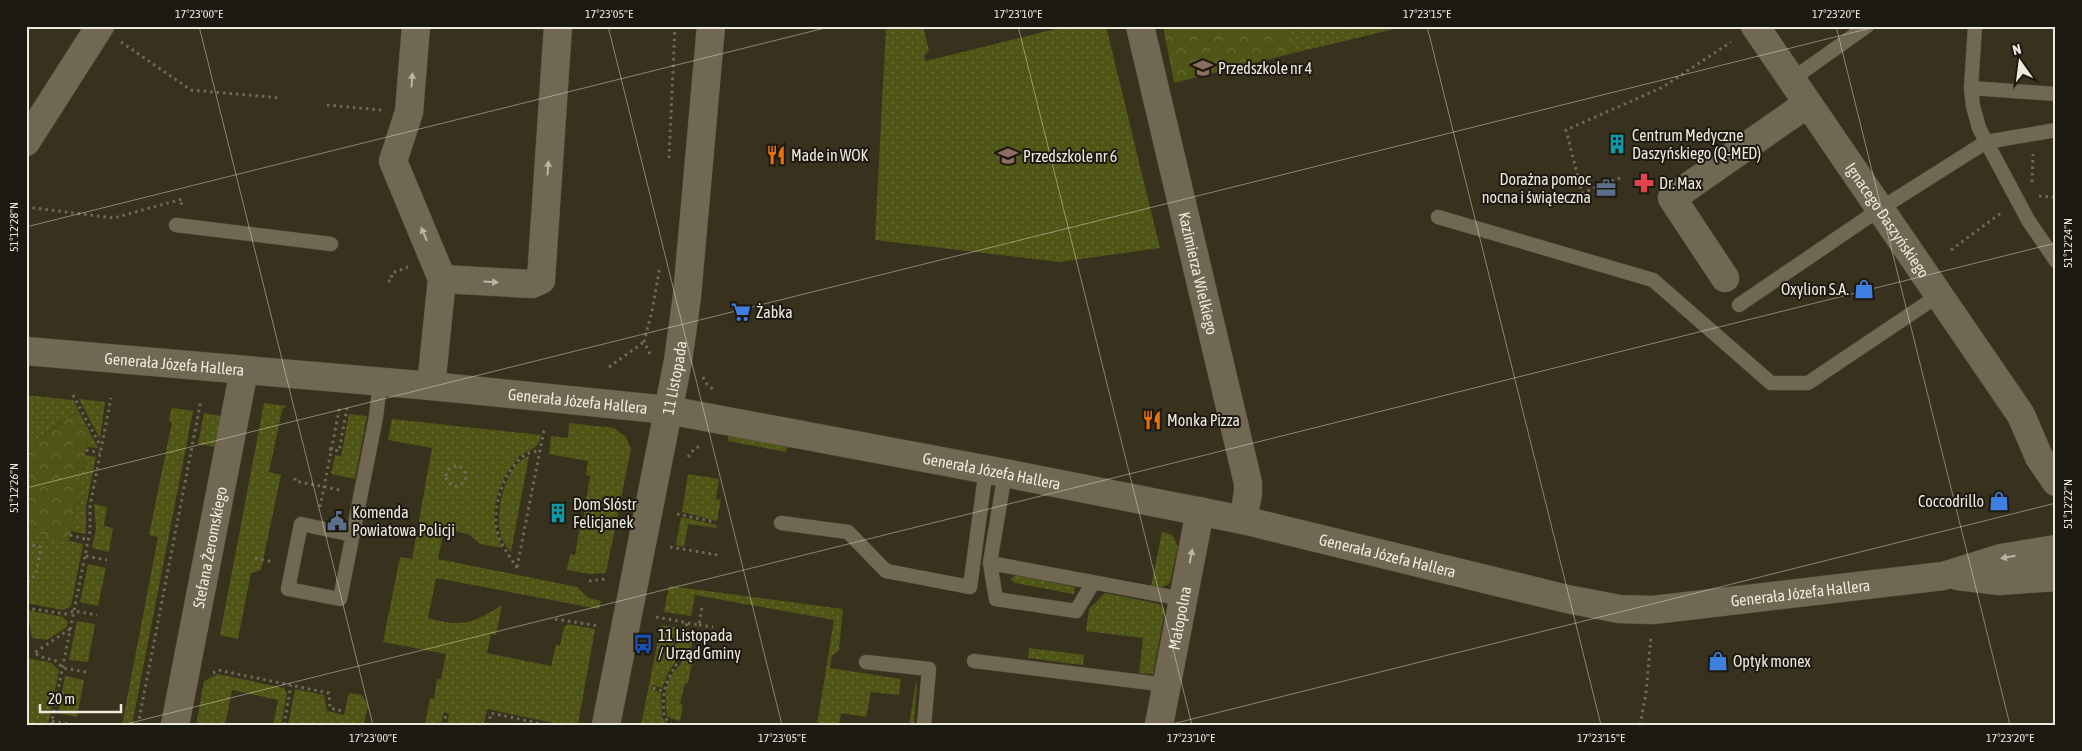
<svg xmlns="http://www.w3.org/2000/svg" width="2082" height="751" font-family="'Asap Condensed',sans-serif">
<style>
.grass{fill:url(#grass-dots)}
.forest{fill:url(#forest-crowns)}
.lines{fill:none;stroke-linecap:round;stroke-linejoin:round}
.service-casing{stroke:#554f3e;stroke-width:15}
.minor-casing{stroke:#554f3e;stroke-width:29}
.tertiary-casing{stroke:#554f3e;stroke-width:29}
.path{stroke:#6f6958;stroke-width:3;stroke-dasharray:2.5 4;stroke-linecap:butt}
.service{stroke:#706853;stroke-width:14}
.minor{stroke:#706853;stroke-width:28}
.tertiary{stroke:#706853;stroke-width:28}
.oneway{fill:#bbb5a6}
.ticks{fill:none;stroke:#ede9dd;stroke-width:1;stroke-opacity:0.45}
.labels{text-anchor:middle;dominant-baseline:central;stroke-width:4;stroke-linejoin:round;paint-order:stroke}
.poi-label{font-size:16px;fill:#ede9dd;stroke:#1c1911;text-anchor:start}
.street-label{font-size:16px;fill:#ede9dd;stroke:#1c1911}
.neatline{fill:none;stroke:#ede9dd;stroke-width:2}
.ticks-label{font-size:12px;text-anchor:middle;fill:#ede9dd}
</style>
<defs>
<pattern id="grass-dots" width="8" height="8" patternUnits="userSpaceOnUse" patternTransform="scale(1.25)"><rect width="8" height="8" fill="#4f5515"/><path d="M2 2h.1M6 6h.1" fill="none" stroke="#696d37" stroke-width="1.8" stroke-linecap="round"/></pattern>
<pattern id="forest-crowns" width="20" height="18" patternUnits="userSpaceOnUse" patternTransform="scale(1.25)"><rect width="20" height="18" fill="#4f5515"/><path d="M2 6a3 3 0 1 1 6 0M12 15a3 3 0 1 1 6 0" fill="none" stroke="#696d37"/></pattern>
</defs>
<rect width="100%" height="100%" fill="#38311e"/>
<path class="grass" d="M886,26H923L929,50L924,56L926,61L1068,26H1106L1160,248L1059,262L875,240Z
M1288,26H1407L1294,53Z
M26,395L73,400L98,448L87,447L88,439L75,413L26,447Z
M79,399L105,402L100,439Z
M264,403L286,406L282,410L269,472L281,475L261,570L251,573L238,639L220,635Z
M173,408L193,411L132,725H122L158,537L149,535L172,422L169,421L171,409Z
M204,413L221,416L215,447L198,444Z
M349,414L367,416L355,479L331,474L335,455L341,456Z
M392,419L541,435C537,454 526,448 518,458C496,484 486,518 503,548L480,544L468,534L444,529L438,559L577,587L588,598L601,601L599,609L436,578L428,618C463,628 473,623 502,605L496,635L491,634L487,653L551,666L556,645H560L564,627L568,624L595,629L578,725H563L487,709L484,725H447L449,714L444,712L441,725H425L430,698L434,699L437,679H441L446,654L383,642L400,557L412,559L432,448L388,440Z
M569,423L614,428L626,437L631,449L606,573L589,574L567,570L570,554L575,555L580,527H582L590,476L586,475L588,461L549,454L551,436L568,438Z
M729,433L788,444L786,452L728,441Z
M85,455L96,457L86,506V534L71,531Z
M529,456L511,552C506,546 501,540 500,532C495,511 506,463 529,456Z
M688,474L719,479L716,499L721,500L717,521L682,512Z
M94,504L107,507L104,526L113,528L109,552L92,548L96,529Z
M681,517L717,525L716,528L688,524L684,547L676,545Z
M26,531L83,544L71,606L63,610L26,603Z
M1162,532L1172,535L1178,546L1170,582C1165,588 1159,588 1151,586Z
M88,564L106,568L98,606L80,602Z
M1015,575L1075,587L1074,594L1015,583L1011,579Z
M669,586L843,609L839,650L832,656L830,668L901,679L899,695L871,692L866,717L841,713L839,725H817L834,620L695,595L691,616L664,612Z
M1105,593L1159,604L1165,610L1153,674L1139,673L1143,638L1086,631L1089,609Z
M26,610L63,617L68,622L67,627L47,640L32,638L29,622L26,621Z
M77,621L95,624L88,662L69,660Z
M661,625L680,628L673,640L677,659L668,673L662,688L653,685L652,689L661,693L662,717L668,725H641Z
M685,629L698,632L697,636L693,638L691,649L694,653L688,683H685L680,704L683,705L680,721L670,718L667,716C665,702 664,687 671,675C674,671 679,667 682,662L676,644Z
M1029,648L1084,655L1083,665L1028,658Z
M26,658L52,663L59,671L48,725H26Z
M218,674L284,688L287,693L281,725H273L278,700L232,690L225,725H196L204,681Z
M65,676L84,680L77,717L58,713Z
M916,681L917,683L914,725H909Z
M295,689L324,695L327,711L344,715L349,693L362,695L368,705L364,725H288Z"/>
<path class="forest" d="M1163,26H1288L1294,53L1174,83Z
M76,413L88,439L69,541L26,531V447Z"/>
<g class="lines">
<defs>
<path id="service" d="M1975,26L1971,88L1973,106L1979,128L2028,220L2056,261
M1791,80L1867,26
M1971,88L2056,94
M1438,217L1653,280L1771,383H1808L1939,295
M176,225L331,244
M1739,305L1880,209L1986,142L2056,130
M1005,473L990,563L1183,599
M781,523L848,532L886,571L970,587L986,469
M353,535L301,524L288,589L340,599L376,417L380,382
M990,563L996,599L1076,611L1093,583
M974,661L1167,685
M866,662L929,669L924,725"/>
<g id="minor">
<path d="M416,26L409,112L393,161L442,279L431,386"/>
<path id="s1" d="M1140,26L1248,483V493L1243,520"/>
<path id="s2" d="M1755,26L2021,415L2039,457L2056,482"/>
<path d="M1725,278L1672,198L1807,104"/>
<path d="M442,279L532,284L541,280L558,26"/>
<path id="s3" d="M26,351L431,386L668,410L1005,473L1243,520L1567,599L1619,609L1653,610L1943,576L2001,558L2056,549"/>
<path d="M1958,576L2000,581L2056,577"/>
<path id="s4" d="M175,725L244,370"/>
<path id="s5" d="M1159,725L1200,511"/>
</g>
<g id="tertiary">
<path d="M26,142L100,26"/>
<path id="s6" d="M606,725L678,361L687,296L711,26"/>
</g>
</defs>
<use href="#service" class="service-casing"/>
<use href="#minor" class="minor-casing"/>
<use href="#tertiary" class="tertiary-casing"/>
<path class="path" d="M121,42L191,90L281,98
M327,105L381,110
M669,158L675,26
M1671,158L1685,153
M1620,178L1582,193L1566,130L1663,87L1731,42
M2032,182L2033,154
M2039,196L2056,197
M26,207L114,218L182,199L181,205
M1951,250L2001,213
M388,281H391L392,273L408,267
M650,354L644,342L652,311L660,266
M609,367L644,342
M703,377L706,383L714,390
M73,395L101,447
M329,449L339,451L347,408
M86,450L100,453
M688,457L694,449L702,445
M446 476a10 10 0 1 1 20 0a10 10 0 1 1-20 0Z
M295,478V481L340,490
M320,507L340,406
M677,514L715,522
M70,535L89,540
M26,544L41,547L36,574L26,584
M670,547L718,555
M86,556L107,560
M255,558L274,562
M517,567L544,430
M517,568C511,558 503,548 499,537C490,512 502,474 522,457C526,453 534,452 540,450
M589,581L607,579
M26,608L65,614L74,611L97,615
M656,617L699,625L702,607
M555,619L599,626
M699,625L713,627
M70,629L34,653L42,657L56,661L63,668L86,672
M213,673L218,670L329,693L330,708L343,711
M653,688L663,691
M52,721L74,725
M51,725L90,531V506L111,398
M138,725L201,400
M284,725L291,685
M444,725L446,715
M488,725L491,713L547,725
M672,725L664,717C662,689 665,683 679,660L675,646V639L688,623
M1640,725L1646,693L1651,636"/>
<use href="#service" class="service"/>
<use href="#minor" class="minor"/>
<use href="#tertiary" class="tertiary"/>
</g>
<defs><path id="oneway-solid" d="M-6-.8H1V-3.2L6.5 0L1 3.2V.8H-6Z" transform="scale(1.25)"/></defs>
<g class="oneway">
<use href="#oneway-solid" transform="translate(412 80) rotate(-86)"/>
<use href="#oneway-solid" transform="translate(548 168) rotate(-86)"/>
<use href="#oneway-solid" transform="translate(424 234) rotate(-113)"/>
<use href="#oneway-solid" transform="translate(491 282) rotate(3)"/>
<use href="#oneway-solid" transform="translate(1191 556) rotate(-79)"/>
<use href="#oneway-solid" transform="translate(2008 557) rotate(170)"/>
</g>
<path class="ticks" d="M199,26L373,725M608,26L782,725M1018,26L1192,725M1427,26L1601,725M1836,26L2010,725M26,227L833,26M26,488L1879,26M122,725L2056,243M1168,725L2056,503"/>
<defs>
<symbol id="school-bare" viewBox="-9 -9 18 18"><path d="M0-5L7-2L0 1L-7-2ZM-4 1L0 2.5L4 1V4Q0 6-4 4Z" fill="#8d6e63" stroke="#1c1911" stroke-width="2.5" paint-order="stroke"/></symbol>
<symbol id="building-bare" viewBox="-9 -9 18 18"><path d="M-4-6H4V6H1V3H-1V6H-4ZM-2.5-4.3h1.7v1.8h-1.7ZM.8-4.3h1.7v1.8H.8ZM-2.5-1h1.7V.8h-1.7ZM.8-1h1.7V.8H.8Z" fill="#0f9aa8" stroke="#1c1911" stroke-width="2.5" paint-order="stroke"/></symbol>
<symbol id="restaurant-bare" viewBox="-9 -9 18 18"><path d="M-5-6h1v4h1v-4h1v4h1v-4h1v5L-1.5 .5V6h-2V.5L-5-1ZM5-6V6H3V1.5H1.5Q1.5-4 5-6Z" fill="#e8710a" stroke="#1c1911" stroke-width="2.5" paint-order="stroke"/></symbol>
<symbol id="pharmacy-bare" viewBox="-9 -9 18 18"><path d="M-2-6h4v4h4v4h-4v4h-4v-4h-4v-4h4Z" fill="#e0444e" stroke="#1c1911" stroke-width="2.5" paint-order="stroke"/></symbol>
<symbol id="office-bare" viewBox="-9 -9 18 18"><path d="M-6-3h4V-5.5h4V-3h4V5H-6ZM-1-4.5V-3h2v-1.5ZM-6 0V1H6V0Z" fill="#5c6f8a" stroke="#1c1911" stroke-width="2.5" paint-order="stroke"/></symbol>
<symbol id="shop-bare" viewBox="-9 -9 18 18"><path d="M-5-2.5h2.3a2.7 3.5 0 0 1 5.4 0H5L5.5 6h-11ZM-1.5-2.5h3a1.5 2.3 0 0 0-3 0Z" fill="#3f7fe0" stroke="#1c1911" stroke-width="2.5" paint-order="stroke"/></symbol>
<symbol id="supermarket-bare" viewBox="-9 -9 18 18"><path d="M-6-5.5h2.5l.6 2H6L4.5 2H-2.5L-4.4-4H-6ZM-1.5 3.2a1.3 1.3 0 1 0 .1 0ZM3 3.2a1.3 1.3 0 1 0 .1 0Z" fill="#3f7fe0" stroke="#1c1911" stroke-width="2.5" paint-order="stroke"/></symbol>
<symbol id="civic-bare" viewBox="-9 -9 18 18"><path d="M-.6-6.5H3V-4.5H.6V-3L4-1V1h2V6H-6V1h2V-1L-.6-3ZM-1.2 2.5V6h2.4V2.5Z" fill="#5c6f8a" stroke="#1c1911" stroke-width="2.5" paint-order="stroke"/></symbol>
<symbol id="bus-bare" viewBox="-9 -9 18 18"><path d="M-5-6H5V4H4V6H2V4H-2V6H-4V4H-5ZM-3.5-4V0h7V-4ZM-3.5 1.2v1.5H-2V1.2ZM2 1.2v1.5H3.5V1.2Z" fill="#1a4fb4" stroke="#1c1911" stroke-width="2.5" paint-order="stroke"/></symbol>
</defs>
<g fill-rule="evenodd">
<use href="#school-bare" x="1189" y="54" width="28" height="28"/>
<use href="#building-bare" x="1603" y="130" width="28" height="28"/>
<use href="#restaurant-bare" x="762" y="141" width="28" height="28"/>
<use href="#school-bare" x="994" y="142" width="28" height="28"/>
<use href="#pharmacy-bare" x="1630" y="169" width="28" height="28"/>
<use href="#office-bare" x="1592" y="174" width="28" height="28"/>
<use href="#shop-bare" x="1850" y="275" width="28" height="28"/>
<use href="#supermarket-bare" x="727" y="298" width="28" height="28"/>
<use href="#restaurant-bare" x="1138" y="406" width="28" height="28"/>
<use href="#shop-bare" x="1985" y="487" width="28" height="28"/>
<use href="#building-bare" x="544" y="499" width="28" height="28"/>
<use href="#civic-bare" x="323" y="507" width="28" height="28"/>
<use href="#bus-bare" x="629" y="630" width="28" height="28"/>
<use href="#shop-bare" x="1704" y="647" width="28" height="28"/>
</g>
<g class="labels">
<g class="poi-label">
<text x="1218" y="68">Przedszkole nr 4</text>
<text x="1632" y="135">Centrum Medyczne<tspan x="1632" dy="18">Daszyńskiego (Q-MED)</tspan></text>
<text x="791" y="155">Made in WOK</text>
<text x="1023" y="156">Przedszkole nr 6</text>
<text x="1591" y="179" text-anchor="end">Doraźna pomoc<tspan x="1591" dy="18">nocna i świąteczna</tspan></text>
<text x="1659" y="183">Dr. Max</text>
<text x="1849" y="289" text-anchor="end">Oxylion S.A.</text>
<text x="756" y="312">Żabka</text>
<text x="1167" y="420">Monka Pizza</text>
<text x="1984" y="501" text-anchor="end">Coccodrillo</text>
<text x="573" y="504">Dom SIóstr<tspan x="573" dy="18">Felicjanek</tspan></text>
<text x="352" y="512">Komenda<tspan x="352" dy="18">Powiatowa Policji</tspan></text>
<text x="658" y="635">11 Listopada<tspan x="658" dy="18">/ Urząd Gminy</tspan></text>
<text x="1733" y="661">Optyk monex</text>
</g>
<g class="street-label">
<text stroke="none"><textPath href="#s2" startOffset="235">Ignacego Daszyńskiego</textPath></text>
<text stroke="none"><textPath href="#s1" startOffset="254">Kazimierza Wielkiego</textPath></text>
<text stroke="none"><textPath href="#s3" startOffset="149">Generała Józefa Hallera</textPath></text>
<text stroke="none"><textPath href="#s6" startOffset="354">11 Listopada</textPath></text>
<text stroke="none"><textPath href="#s3" startOffset="554">Generała Józefa Hallera</textPath></text>
<text stroke="none"><textPath href="#s3" startOffset="974">Generała Józefa Hallera</textPath></text>
<text stroke="none"><textPath href="#s4" startOffset="181">Stefana Żeromskiego</textPath></text>
<text stroke="none"><textPath href="#s3" startOffset="1379">Generała Józefa Hallera</textPath></text>
<text stroke="none"><textPath href="#s3" startOffset="1799">Generała Józefa Hallera</textPath></text>
<text stroke="none"><textPath href="#s5" startOffset="109">Małopolna</textPath></text>
</g>
</g>
<rect width="2082" height="751" fill="none" stroke="#1c1911" stroke-width="55"/>
<g transform="translate(2020 62) rotate(346)" stroke="#1c1911" stroke-width="4" paint-order="stroke">
<path d="M0-4L9 19L0 12L-9 19Z" fill="#ede9dd"/>
<text y="-8" font-size="14" font-weight="bold" text-anchor="middle" fill="#ede9dd">N</text>
</g>
<path d="M40 704v8h81v-8" fill="none" stroke="#ede9dd" stroke-width="2.5"/>
<text x="48" y="704" font-size="15" fill="#ede9dd" stroke="#1c1911" stroke-width="4" paint-order="stroke">20 m</text>
<rect x="28" y="28" width="2026" height="696" class="neatline"/>
<g class="ticks-label">
<text x="199" y="18">17°23'00"E</text>
<text x="609" y="18">17°23'05"E</text>
<text x="1018" y="18">17°23'10"E</text>
<text x="1427" y="18">17°23'15"E</text>
<text x="1836" y="18">17°23'20"E</text>
<text transform="translate(14 227) rotate(-90)" y="4">51°12'28"N</text>
<text transform="translate(2068 243) rotate(-90)" y="4">51°12'24"N</text>
<text transform="translate(14 488) rotate(-90)" y="4">51°12'26"N</text>
<text transform="translate(2068 504) rotate(-90)" y="4">51°12'22"N</text>
<text x="373" y="742">17°23'00"E</text>
<text x="782" y="742">17°23'05"E</text>
<text x="1191" y="742">17°23'10"E</text>
<text x="1601" y="742">17°23'15"E</text>
<text x="2010" y="742">17°23'20"E</text>
</g>
</svg>
